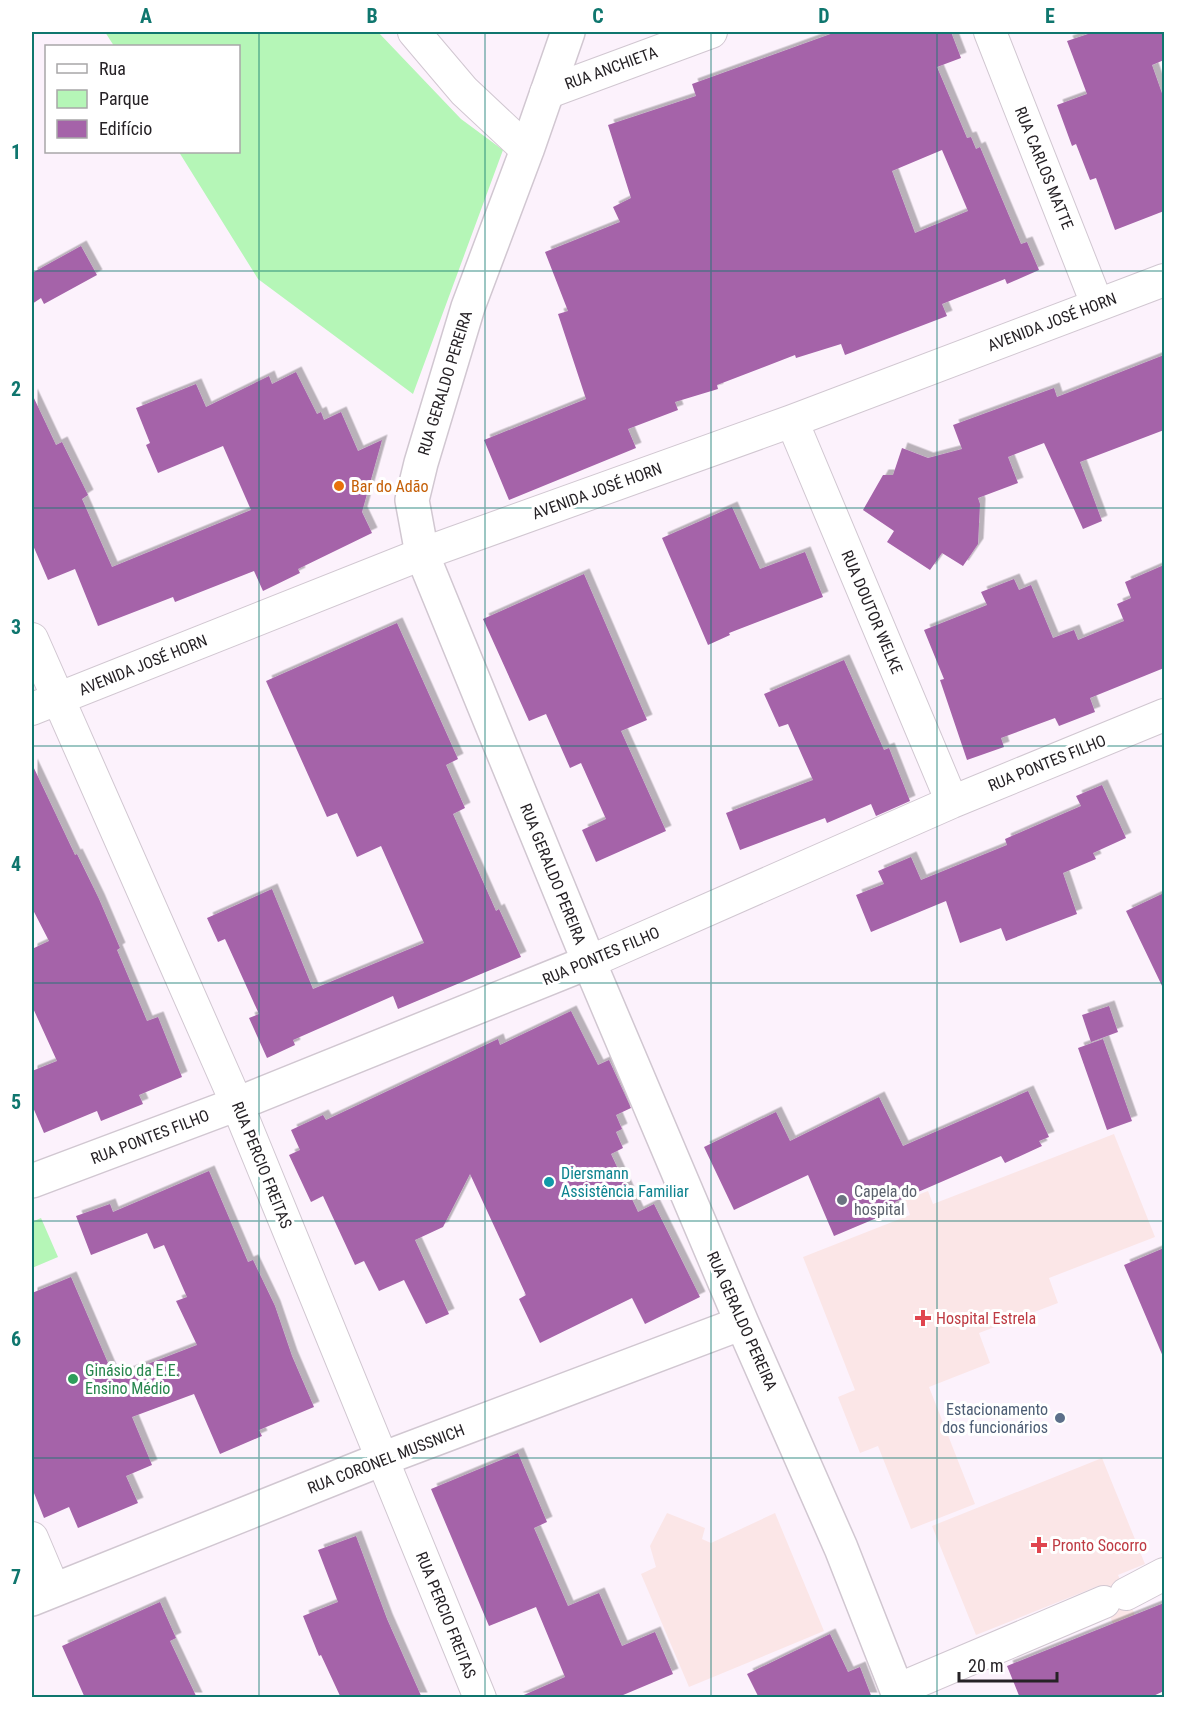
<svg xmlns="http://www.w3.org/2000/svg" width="1196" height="1729" font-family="'Roboto Condensed',sans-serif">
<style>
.medical{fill:#fbe6e7}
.green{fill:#b5f6b7}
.building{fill:#a563a9;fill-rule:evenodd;filter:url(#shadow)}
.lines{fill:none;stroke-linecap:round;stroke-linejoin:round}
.minor-casing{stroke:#d1c7d1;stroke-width:34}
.major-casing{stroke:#d1c7d1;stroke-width:36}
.minor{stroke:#fff;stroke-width:32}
.major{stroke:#fff;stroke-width:33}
.grid{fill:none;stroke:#0f766e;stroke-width:1.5;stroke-opacity:0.55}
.food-dot{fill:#e8710a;stroke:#fff;stroke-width:2}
.culture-dot{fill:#0f9aa8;stroke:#fff;stroke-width:2}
.worship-dot{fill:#6b7280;stroke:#fff;stroke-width:2}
.health-dot{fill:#e0444e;stroke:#fff;stroke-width:2}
.leisure-dot{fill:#2e9e5b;stroke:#fff;stroke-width:2}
.service-dot{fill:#5c6f8a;stroke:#fff;stroke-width:2}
.labels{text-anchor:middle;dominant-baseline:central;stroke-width:6;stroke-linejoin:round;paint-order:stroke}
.street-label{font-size:16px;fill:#262226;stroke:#fff}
.food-label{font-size:16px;fill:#c56008;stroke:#fff;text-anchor:start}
.culture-label{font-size:16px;fill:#0d838f;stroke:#fff;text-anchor:start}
.worship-label{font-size:16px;fill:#5b616d;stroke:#fff;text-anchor:start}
.health-label{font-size:16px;fill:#be3a42;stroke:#fff;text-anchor:start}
.leisure-label{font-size:16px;fill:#27864d;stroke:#fff;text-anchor:start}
.service-label{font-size:16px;fill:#4e5e75;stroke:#fff;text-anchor:end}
.neatline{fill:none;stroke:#0f766e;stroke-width:2}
.grid-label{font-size:20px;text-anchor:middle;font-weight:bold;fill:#0f766e}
</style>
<defs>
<filter id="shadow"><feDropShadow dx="5.5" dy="-5.5" stdDeviation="0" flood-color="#0004"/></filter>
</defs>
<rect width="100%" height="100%" fill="#fcf2fc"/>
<path class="medical" d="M1114,1134L1155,1237L1049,1278L1058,1303L979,1333L990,1363L929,1387L975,1504L911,1529L878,1446L860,1453L838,1397L855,1390L803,1257L910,1215L905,1200L928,1191L933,1204Z
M1102,1458L1145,1564L1118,1575L1135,1615L1113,1624L1098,1586L976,1635L932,1526Z
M667,1513L705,1528L702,1539L711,1543L775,1513L824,1631L689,1687L641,1574L656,1567L650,1546Z"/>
<path class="green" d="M105,32H378L461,119L503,150L413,394L258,279L179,152H238V46H114Z
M41,1218L58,1257L32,1268V1222Z"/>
<path class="building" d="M836,32H951L961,58L937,67L967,138L971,137L976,149L980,147L1021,244L1027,242L1039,270L1007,284L1005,279L942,304L947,316L845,355L841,344L796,358L795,355L717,385L718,389L675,402L678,410L628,429L636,448L509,500L484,440L586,399L558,314L568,311L545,252L620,222L613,207L631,198L608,125L696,96L692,84ZM942,150L968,211L915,233L892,171Z
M1094,32H1164V60L1152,65L1164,99V211L1115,230L1096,178L1090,180L1076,144L1072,146L1057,105L1087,94L1067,41Z
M81,246L97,275L44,304L41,298L32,304V273Z
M1164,355V430L1080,462L1102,521L1083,529L1044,443L1008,457L1018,483L978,498L980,504L978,544L963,566L942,553L930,570L887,542L894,531L863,510L883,475H893L902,448L928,458L962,449L953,425L1054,388L1057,397Z
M296,372L317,414L321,412L324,420L341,412L358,451L382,440L362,512L372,533L298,569L300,573L263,591L254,571L175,602L173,597L98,626L75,569L48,580L32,543V394L56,445L62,442L88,495L82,499L112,567L251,510L223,446L158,473L146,445L150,443L136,408L196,384L206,407L269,376L272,384Z
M732,507L760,569L805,552L823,597L729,633L730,635L708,645L662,538Z
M1164,565V668L1090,698L1095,712L1059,726L1055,718L1001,738L1004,747L967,760L940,680L944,679L924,630L987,605L981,592L1014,579L1019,590L1031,585L1053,638L1074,630L1078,640L1124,621L1117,604L1131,598L1125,582Z
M584,574L647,720L621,731L666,831L596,862L582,830L606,819L581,763L570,768L546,714L529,721L483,619Z
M397,623L458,759L446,765L465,808L453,814L496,911L499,909L521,957L398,1009L393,996L293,1040L295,1045L267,1058L249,1018L259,1014L225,939L218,942L207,918L272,889L313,989L424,943L381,846L357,857L337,813L327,817L266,681Z
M844,660L884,750L889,748L910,801L876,816L871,804L827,823L825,818L740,850L726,813L813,780L788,724L779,727L764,694Z
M32,764L75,855L77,854L99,899L120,948L117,950L147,1021L158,1017L182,1077L139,1095L143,1104L101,1121L97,1111L44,1133L32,1105V1071L57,1061L32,1006V949L49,941L32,908Z
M1102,785L1126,838L1093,853L1096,859L1063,873L1077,914L1006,941L1001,928L960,943L946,901L871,932L856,895L884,884L878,871L911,857L921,880L1007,845L1005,839L1081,806L1076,796Z
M1164,893V990L1126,911Z
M1109,1006L1118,1032L1091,1042L1082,1015Z
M571,1011L598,1065L609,1060L631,1108L616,1115L622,1129L616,1132L623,1148L611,1154L638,1212L654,1204L700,1297L645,1324L632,1298L540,1343L519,1299L526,1295L470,1174L443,1227L415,1240L449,1314L426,1324L404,1280L379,1291L364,1261L355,1265L323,1196L311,1202L289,1155L300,1150L291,1130L323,1115L326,1120L498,1039L500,1045Z
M1103,1039L1132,1121L1107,1130L1078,1048Z
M1028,1091L1049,1137L1039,1141L1042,1146L1005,1163L1001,1156L895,1202L898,1209L834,1236L808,1175L734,1210L704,1147L776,1112L790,1141L879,1097L903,1146Z
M209,1171L248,1262L253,1260L275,1306L292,1356L314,1407L259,1430L262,1436L220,1454L194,1394L132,1417L152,1465L126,1476L138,1503L78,1528L69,1507L44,1518L32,1488V1293L71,1277L114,1377L197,1345L176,1301L187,1297L164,1245L154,1249L147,1233L91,1255L76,1216L110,1204L113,1212Z
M1164,1248V1359L1124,1265Z
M518,1453L547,1522L534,1528L568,1606L599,1593L622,1646L655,1632L673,1674L616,1698H517L565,1677L536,1607L489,1626L431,1489Z
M356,1536L387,1619L422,1698H341L321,1655L319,1656L303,1616L338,1602L318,1550Z
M160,1602L176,1638L170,1641L197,1698H85L62,1646Z
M1164,1603V1691L1149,1698H1020L1007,1666Z
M830,1634L848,1672L860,1667L872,1698H759L747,1674Z"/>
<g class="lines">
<defs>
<path id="minor" d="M414,32L464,91L527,150
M990,32L1097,304
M546,93L711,32
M792,421L952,802
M32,639L237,1104L480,1698
M32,709L422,554L792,421L1164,280
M589,962L952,802L1164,715
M32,1538L54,1590
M1126,1594L1164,1574
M897,1690L1104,1602"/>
<path id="major" d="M568,32L527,150L468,307L421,463L412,500L422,554L589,962L742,1323L841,1548L900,1698
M32,1181L237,1104L589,962
M32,1599L382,1459L742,1323"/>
</defs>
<use href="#minor" class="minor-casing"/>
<use href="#major" class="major-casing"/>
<use href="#minor" class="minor"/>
<use href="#major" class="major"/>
</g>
<path class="grid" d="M259,32V1698M485,32V1698M711,32V1698M937,32V1698M32,271H1164M32,508H1164M32,746H1164M32,983H1164M32,1221H1164M32,1458H1164"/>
<circle class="food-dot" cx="339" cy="486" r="6"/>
<circle class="culture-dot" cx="549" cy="1182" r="6"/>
<circle class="worship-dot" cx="842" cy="1200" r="6"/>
<g class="health-dot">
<path d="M920 1309h6v6h6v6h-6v6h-6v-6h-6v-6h6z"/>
<path d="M1036 1536h6v6h6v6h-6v6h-6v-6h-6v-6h6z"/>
</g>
<circle class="leisure-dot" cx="73" cy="1379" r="6"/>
<circle class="service-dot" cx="1060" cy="1418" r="6"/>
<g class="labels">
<g class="street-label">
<text transform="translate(611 68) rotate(-20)">RUA ANCHIETA</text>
<text transform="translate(1044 168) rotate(68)">RUA CARLOS MATTE</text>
<text transform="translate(1052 322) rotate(-21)">AVENIDA JOSÉ HORN</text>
<text transform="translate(445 383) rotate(-73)">RUA GERALDO PEREIRA</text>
<text transform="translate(597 491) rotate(-20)">AVENIDA JOSÉ HORN</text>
<text transform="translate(872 612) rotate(67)">RUA DOUTOR WELKE</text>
<text transform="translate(143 665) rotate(-22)">AVENIDA JOSÉ HORN</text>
<text transform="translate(1047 763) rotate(-22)">RUA PONTES FILHO</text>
<text transform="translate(553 874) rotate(68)">RUA GERALDO PEREIRA</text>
<text transform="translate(601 956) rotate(-23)">RUA PONTES FILHO</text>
<text transform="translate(150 1137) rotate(-21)">RUA PONTES FILHO</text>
<text transform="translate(262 1165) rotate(68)">RUA PERCIO FREITAS</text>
<text transform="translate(742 1321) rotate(66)">RUA GERALDO PEREIRA</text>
<text transform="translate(386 1459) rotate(-21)">RUA CORONEL MUSSNICH</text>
<text transform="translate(446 1615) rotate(68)">RUA PERCIO FREITAS</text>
</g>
<g class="food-label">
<text x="351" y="486">Bar do Adão</text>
</g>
<g class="culture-label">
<text x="561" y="1173">Diersmann<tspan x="561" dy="18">Assistência Familiar</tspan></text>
</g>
<g class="worship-label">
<text x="854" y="1191">Capela do<tspan x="854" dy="18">hospital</tspan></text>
</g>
<g class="health-label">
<text x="936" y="1318">Hospital Estrela</text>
<text x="1052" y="1545">Pronto Socorro</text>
</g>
<g class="leisure-label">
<text x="85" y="1370">Ginásio da E.E.<tspan x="85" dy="18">Ensino Médio</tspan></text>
</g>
<g class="service-label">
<text x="1048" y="1409">Estacionamento<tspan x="1048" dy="18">dos funcionários</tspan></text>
</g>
</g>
<rect width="1196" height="1729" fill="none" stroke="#ffffff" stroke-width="66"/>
<rect x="45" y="45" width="195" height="108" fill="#ffffff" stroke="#a8a7a8" stroke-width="1.5"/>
<rect x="57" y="64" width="30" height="9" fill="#ffffff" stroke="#a8a7a8" stroke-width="1.5"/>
<text x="99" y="75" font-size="18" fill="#262226">Rua</text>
<rect x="57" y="90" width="30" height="18" fill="#b5f6b7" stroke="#a8a7a8" stroke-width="1.5"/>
<text x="99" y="105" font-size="18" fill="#262226">Parque</text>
<rect x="57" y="120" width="30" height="18" fill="#a563a9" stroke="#a8a7a8" stroke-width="1.5"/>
<text x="99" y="135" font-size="18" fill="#262226">Edifício</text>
<path d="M959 1672v9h98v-9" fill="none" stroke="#262226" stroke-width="3"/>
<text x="968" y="1672" font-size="18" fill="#262226" stroke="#ffffff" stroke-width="4.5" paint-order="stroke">20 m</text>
<rect x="33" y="33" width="1130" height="1663" class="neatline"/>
<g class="grid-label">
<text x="146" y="23">A</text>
<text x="372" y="23">B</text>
<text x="598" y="23">C</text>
<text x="824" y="23">D</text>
<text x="1050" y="23">E</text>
<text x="16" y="159">1</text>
<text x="16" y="396">2</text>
<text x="16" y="634">3</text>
<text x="16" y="871">4</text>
<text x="16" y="1109">5</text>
<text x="16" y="1346">6</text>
<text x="16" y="1584">7</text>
</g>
</svg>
